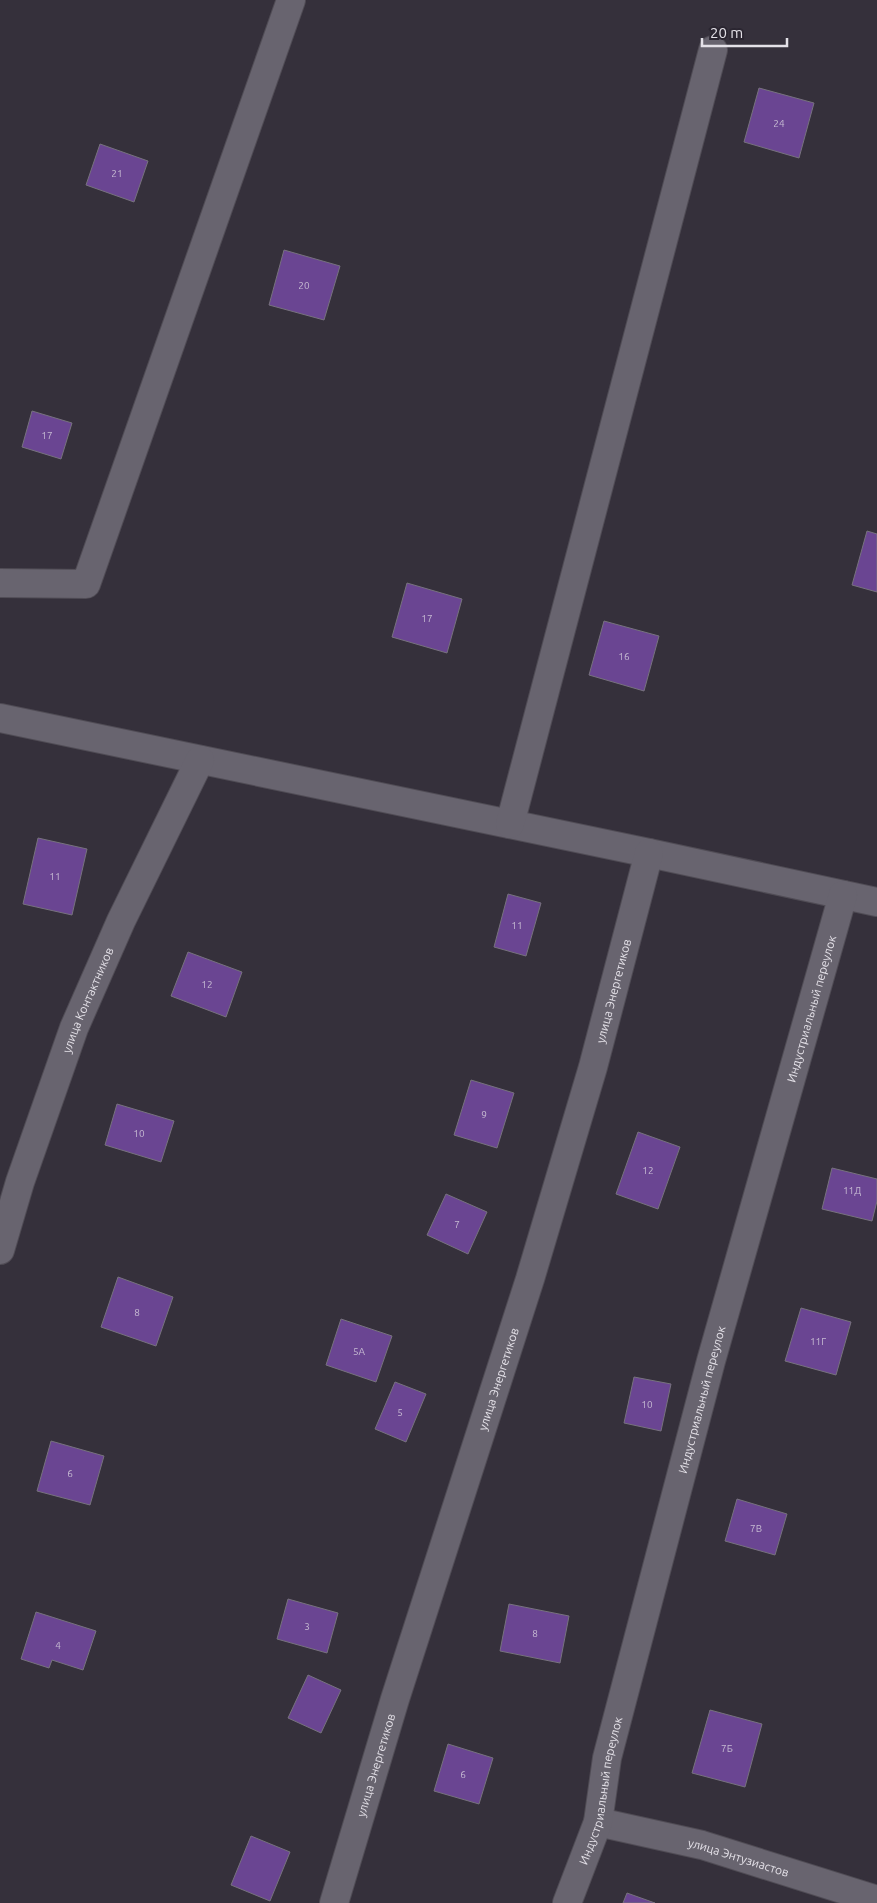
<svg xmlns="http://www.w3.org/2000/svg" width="877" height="1903" font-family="Ubuntu,sans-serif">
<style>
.building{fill:#6a4592;stroke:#77727e}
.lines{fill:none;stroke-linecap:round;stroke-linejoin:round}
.minor-casing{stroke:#504c55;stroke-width:30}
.minor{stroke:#68646f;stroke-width:28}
.labels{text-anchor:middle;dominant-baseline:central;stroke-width:5;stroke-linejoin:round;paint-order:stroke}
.number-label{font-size:10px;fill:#c6bad2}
.street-label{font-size:12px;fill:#e4e1e8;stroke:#2b2631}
</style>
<rect width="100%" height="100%" fill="#35303b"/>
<path class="building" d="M759,88L814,103L799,158L744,142Z
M100,144L148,161L134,202L86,185Z
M284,250L340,266L324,320L269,305Z
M32,411L72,423L61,459L22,447Z
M867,531L877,534V592L852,585Z
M407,583L462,599L447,653L392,637Z
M604,621L659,636L644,691L589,675Z
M38,838L87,849L72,915L23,904Z
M508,894L541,903L526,956L494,947Z
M188,952L242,972L226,1017L171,996Z
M471,1080L514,1093L497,1148L454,1135Z
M117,1104L174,1121L161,1162L105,1145Z
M638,1132L680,1147L658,1209L616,1194Z
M832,1168L877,1179V1201L872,1221L822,1209Z
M446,1194L487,1212L468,1254L427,1235Z
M118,1277L173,1297L156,1346L101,1327Z
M801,1308L851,1322L836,1375L785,1361Z
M341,1319L392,1336L376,1382L326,1365Z
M634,1377L671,1384L661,1431L624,1423Z
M395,1382L426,1394L406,1442L375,1429Z
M51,1441L104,1456L90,1505L37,1491Z
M737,1499L787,1514L775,1555L725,1541Z
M288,1599L338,1613L327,1653L277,1639Z
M509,1604L569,1616L560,1663L500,1651Z
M36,1612L96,1631L83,1670L52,1660L49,1668L21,1659Z
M308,1675L341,1690L321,1733L288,1718Z
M710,1710L762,1724L745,1787L692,1773Z
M448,1744L493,1758L479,1804L434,1791Z
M251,1836L290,1852L270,1901L231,1885Z
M627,1893L655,1903H623Z"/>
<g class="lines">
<defs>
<g id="minor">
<path d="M0,583L86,584L291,0"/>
<path d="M0,718L649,853L877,902"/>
<path d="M510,824L713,50"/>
<path id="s1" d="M0,1250L20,1182L74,1028L121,921L200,760"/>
<path id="s2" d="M598,1822L702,1845L877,1900"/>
<path id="s3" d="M334,1903L395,1699L530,1279L593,1067L649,853"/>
<path id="s4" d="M567,1903L598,1822L607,1758L711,1361L843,895"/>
</g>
</defs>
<use href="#minor" class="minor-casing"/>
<use href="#minor" class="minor"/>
</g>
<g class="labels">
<g class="number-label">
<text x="779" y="123">24</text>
<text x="117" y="173">21</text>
<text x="304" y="285">20</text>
<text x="47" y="435">17</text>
<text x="427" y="618">17</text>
<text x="624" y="656">16</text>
<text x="55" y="876">11</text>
<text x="517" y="925">11</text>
<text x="207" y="984">12</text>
<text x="484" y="1114">9</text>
<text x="139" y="1133">10</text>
<text x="648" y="1170">12</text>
<text x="852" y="1190">11Д</text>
<text x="457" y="1224">7</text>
<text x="137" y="1312">8</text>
<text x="818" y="1341">11Г</text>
<text x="359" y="1351">5А</text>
<text x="647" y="1404">10</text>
<text x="400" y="1412">5</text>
<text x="70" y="1473">6</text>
<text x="756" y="1528">7В</text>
<text x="307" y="1626">3</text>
<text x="535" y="1633">8</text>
<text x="58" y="1645">4</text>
<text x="727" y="1748">7Б</text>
<text x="463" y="1774">6</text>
</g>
<g class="street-label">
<text stroke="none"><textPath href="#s3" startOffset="954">улица Энергетиков</textPath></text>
<text stroke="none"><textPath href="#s1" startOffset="265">улица Контактников</textPath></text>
<text stroke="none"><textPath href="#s4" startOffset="928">Индустриальный переулок</textPath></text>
<text stroke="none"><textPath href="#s3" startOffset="549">улица Энергетиков</textPath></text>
<text stroke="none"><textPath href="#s4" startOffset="522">Индустриальный переулок</textPath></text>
<text stroke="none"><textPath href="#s3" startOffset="144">улица Энергетиков</textPath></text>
<text stroke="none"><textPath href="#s4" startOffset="118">Индустриальный переулок</textPath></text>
<text stroke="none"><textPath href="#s2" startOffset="145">улица Энтузиастов</textPath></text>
</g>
</g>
<path d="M702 38v8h85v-8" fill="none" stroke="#e4e1e8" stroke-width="2.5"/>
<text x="710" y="38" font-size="15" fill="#e4e1e8" stroke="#2b2631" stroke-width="4" paint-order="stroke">20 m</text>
</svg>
